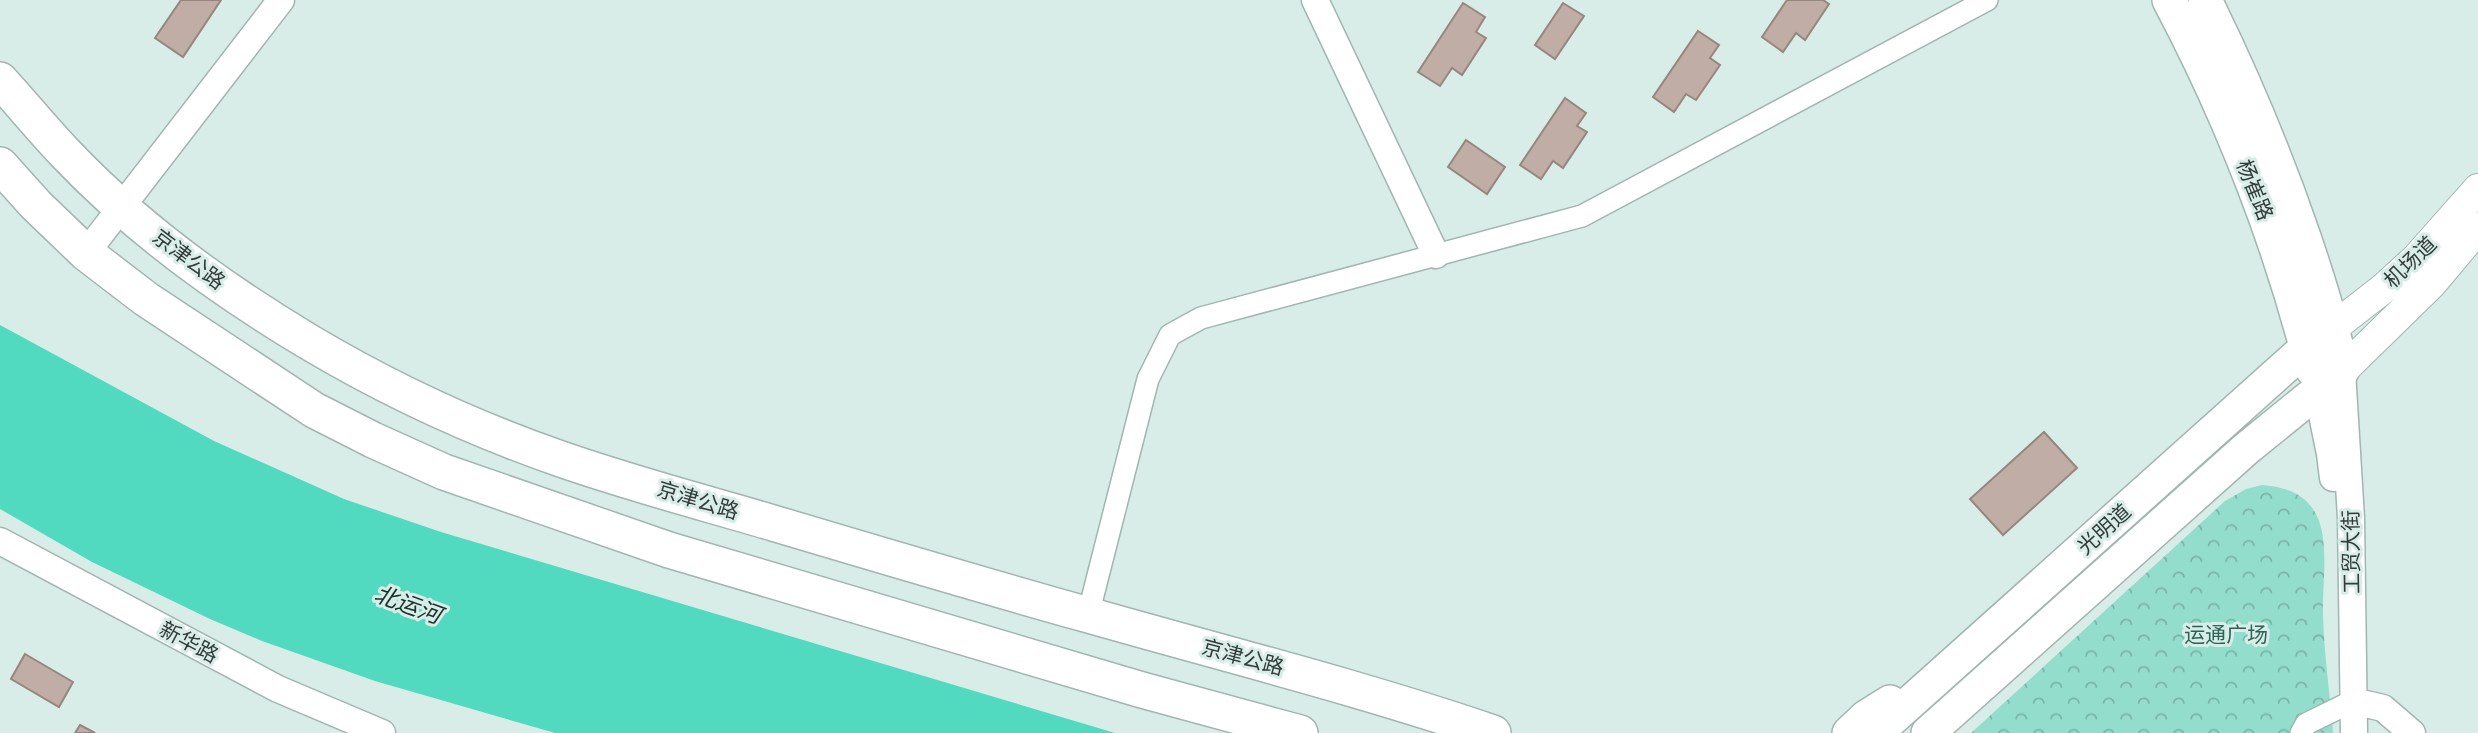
<svg xmlns="http://www.w3.org/2000/svg" width="2478" height="733" font-family="'Public Sans','Noto Sans SC',sans-serif">
<style>
.park{fill:url(#park-crowns)}
.water{fill:#51dac0}
.building{fill:#c0aea6;stroke:#97867e;stroke-width:2}
.lines{fill:none;stroke-linecap:round;stroke-linejoin:round}
.minor-casing{stroke:#a1b6b0;stroke-width:24}
.tertiary-casing{stroke:#a1b6b0;stroke-width:29}
.secondary-casing{stroke:#a1b6b0;stroke-width:32}
.primary-casing{stroke:#a1b6b0;stroke-width:36}
.trunk-casing{stroke:#a1b6b0;stroke-width:38}
.minor{stroke:#fff;stroke-width:21}
.tertiary{stroke:#fff;stroke-width:26}
.secondary{stroke:#fff;stroke-width:30}
.primary{stroke:#fff;stroke-width:33}
.trunk{stroke:#fff;stroke-width:35}
.labels{text-anchor:middle;dominant-baseline:central;stroke-width:6;stroke-linejoin:round;paint-order:stroke}
.street-label{font-size:21px;fill:#333b39;stroke:#d8ede7}
.park-label{font-size:21px;fill:#2b6357;stroke:#d8ede7}
.water-label{font-size:23px;font-style:italic;fill:#19302b;stroke:#d8ede7}
</style>
<defs>
<pattern id="park-crowns" width="20" height="18" patternUnits="userSpaceOnUse" patternTransform="scale(1.75)"><rect width="20" height="18" fill="#93ddcc"/><path d="M2 6a3 3 0 1 1 6 0M12 15a3 3 0 1 1 6 0" fill="none" stroke="#79b4a7"/></pattern>
</defs>
<rect width="100%" height="100%" fill="#d8ede7"/>
<path class="park" d="M2262,485C2285,487 2305,493 2316,514C2330,540 2322,586 2323,615C2324,654 2330,694 2333,733H1971L2225,501L2246,489Z"/>
<path class="water" d="M0,325L214,441L344,499L441,532L1115,733H555L375,681L262,641L210,619L92,562L0,509Z"/>
<path class="building" d="M181,0H221L183,57L155,38Z
M1787,0H1823L1829,4L1805,40L1796,33L1783,52L1762,37Z
M1463,3L1485,17L1476,32L1486,38L1462,75L1452,68L1440,86L1418,72Z
M1563,3L1584,16L1555,59L1535,45Z
M1698,31L1719,45L1710,58L1720,65L1696,100L1686,94L1674,112L1653,97Z
M1565,98L1586,113L1577,126L1587,132L1563,168L1553,161L1541,179L1520,165Z
M1466,140L1505,167L1487,194L1448,167Z
M2044,432L2077,468L2003,535L1970,499Z
M25,654L73,682L59,707L11,679Z
M80,725L95,733H75Z"/>
<g class="lines">
<defs>
<path id="minor" d="M1088,615L1148,379L1170,335L1201,318L1582,216L1987,0
M2301,733L2306,724L2353,701"/>
<path id="tertiary" d="M1315,0L1436,255
M86,253L281,0
M2342,371L2351,518L2354,733
M2317,390L2330,454L2333,478
M0,541L278,689L382,733
M2353,701L2383,708L2412,733"/>
<path id="secondary" d="M2334,327L2384,288L2416,259L2478,189
M2342,371L2432,283L2478,228"/>
<path id="primary" d="M2169,0C2231,117 2279,240 2312,369
M1849,733L1866,717L1890,702
M1876,733L2306,348L2334,327
M1928,733L2246,449L2342,371C2333,325 2319,281 2304,237C2276,155 2243,77 2205,0"/>
<path id="trunk" d="M0,80C22,104 43,130 66,154C136,228 222,290 309,342C388,389 472,428 558,458C629,483 702,502 773,523C877,554 981,585 1085,614C1221,653 1358,687 1493,733
M0,165L36,205L86,253L146,299L314,410L373,440L444,472L669,550L1142,690L1300,733"/>
</defs>
<use href="#minor" class="minor-casing"/>
<use href="#tertiary" class="tertiary-casing"/>
<use href="#secondary" class="secondary-casing"/>
<use href="#primary" class="primary-casing"/>
<use href="#trunk" class="trunk-casing"/>
<use href="#minor" class="minor"/>
<use href="#tertiary" class="tertiary"/>
<use href="#secondary" class="secondary"/>
<use href="#primary" class="primary"/>
<use href="#trunk" class="trunk"/>
</g>
<g class="labels">
<g class="street-label">
<text transform="translate(2255 190) rotate(68)">杨崔路</text>
<text transform="translate(189 259) rotate(37)">京津公路</text>
<text transform="translate(2410 262) rotate(-44)">机场道</text>
<text transform="translate(698 500) rotate(17)">京津公路</text>
<text transform="translate(2104 529) rotate(-42)">光明道</text>
<text transform="translate(2351 552) rotate(-91)">工贸大街</text>
<text transform="translate(189 642) rotate(28)">新华路</text>
<text transform="translate(1243 657) rotate(15)">京津公路</text>
</g>
<g class="park-label">
<text x="2226" y="634">运通广场</text>
</g>
<g class="water-label">
<text transform="translate(408 604) rotate(20)">北运河</text>
</g>
</g>
</svg>
